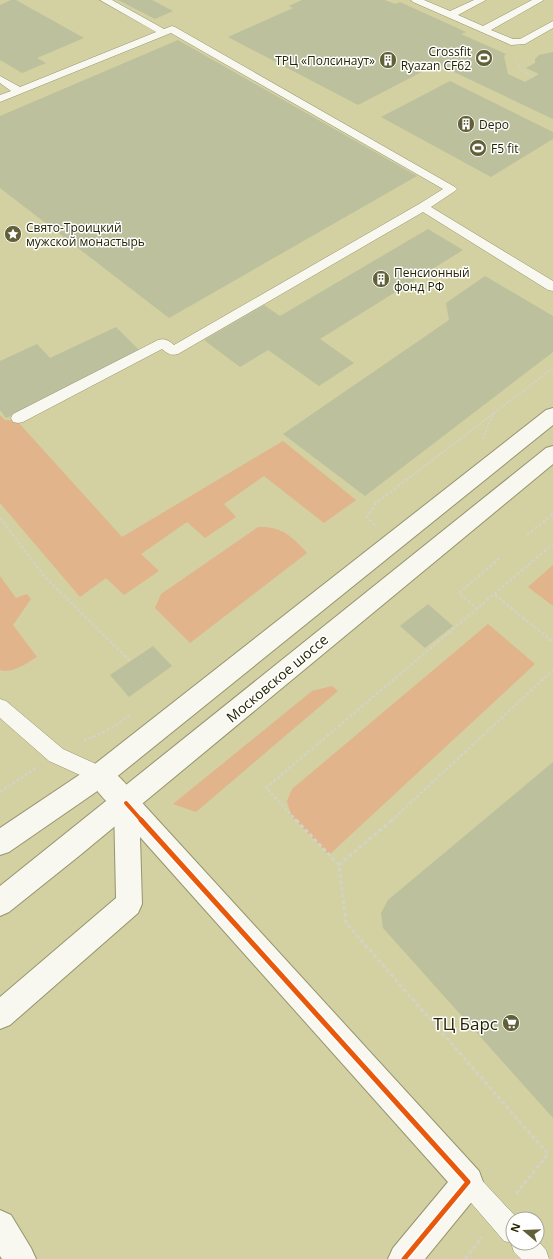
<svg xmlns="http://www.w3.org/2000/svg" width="553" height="1259" font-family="'Open Sans',sans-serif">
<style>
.green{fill:#e1b48b}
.building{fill:#bcc09c}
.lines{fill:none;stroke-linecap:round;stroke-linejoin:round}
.service-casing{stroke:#96946d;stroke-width:1}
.minor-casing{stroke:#96946d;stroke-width:2}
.secondary-casing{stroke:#96946d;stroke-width:2}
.primary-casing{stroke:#96946d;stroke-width:2}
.path-far3{stroke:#d3d3c3;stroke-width:1.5;stroke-dasharray:2 1;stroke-linecap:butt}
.path-far2{stroke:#d3d3c3;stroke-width:2;stroke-dasharray:2.5 1.5;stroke-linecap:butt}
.path-far1{stroke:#d3d3c3;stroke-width:2.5;stroke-dasharray:3 2;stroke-linecap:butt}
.path{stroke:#d3d3c3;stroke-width:3;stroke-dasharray:4 2.5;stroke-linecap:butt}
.service{fill:#f8f8f1;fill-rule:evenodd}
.minor{fill:#f8f8f1;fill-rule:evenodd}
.secondary{fill:#f8f8f1;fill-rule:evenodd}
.primary{fill:#f8f8f1;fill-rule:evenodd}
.cycleway-far1-casing{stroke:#fff;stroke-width:6}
.cycleway-casing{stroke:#fff;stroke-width:8}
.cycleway-far1{stroke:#e8590c;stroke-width:4}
.cycleway{stroke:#e8590c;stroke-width:5}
.labels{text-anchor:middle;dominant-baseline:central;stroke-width:3;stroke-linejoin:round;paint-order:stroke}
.far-poi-label{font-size:12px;fill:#252300;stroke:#fff;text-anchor:start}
.street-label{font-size:14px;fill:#252300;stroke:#fff}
.near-poi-label{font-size:17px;fill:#252300;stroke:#fff;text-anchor:end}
</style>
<rect width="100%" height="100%" fill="#d3d0a1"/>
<path class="green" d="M0,415L5,420L17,421L122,537L283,441L356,500L324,523L264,476L224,504L236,517L205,538L187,522L141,554L159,571L124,595L106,578L80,597L0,503Z
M258,527C281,526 292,536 307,553L190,643L155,608L161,594Z
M553,565V606L528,587Z
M0,576L16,598L27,594L31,599L13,625L37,657C27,663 12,674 0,670Z
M488,624L535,664L329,855L291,816L287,801L292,789Z
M332,686L338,691L196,812L173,804L312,691Z"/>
<path class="building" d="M11,0H16L84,38L37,58L46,63L22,73L0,60V5Z
M118,0H152L173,11L155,19Z
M302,0H385L395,4L400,2L466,32L461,34L506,54L504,56L508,74L525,82L539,74L526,68L535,63V59L539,55L553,52V119L437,64L358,105L228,37L293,8L289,6Z
M178,40L417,176L169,318L0,188V116Z
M450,81L553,132V139L491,177L381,117Z
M428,229L463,250L320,339L354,363L319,386L268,350L240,367L204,340L264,305L280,316Z
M485,276L553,316V352L365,496L283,434L449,320L446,303Z
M116,327L141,352L6,418L0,410V361L37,344L50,358Z
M428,604L453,626L425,648L400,626Z
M153,646L172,666L129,697L110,675Z
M553,762V1118L383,928L381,913L388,900Z"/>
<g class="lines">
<defs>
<path id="service" d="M100,0H112L164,29L172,26L175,27L455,187L457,189L455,191L431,207L553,281V291L548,290L423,212L178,354C171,356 168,354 162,349L23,422L18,423L13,422L11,418L13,414L158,340C165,338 168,340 174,345L419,204L443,189L171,33L0,102V95L11,91L0,83V76L20,87L156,32Z
M411,0H424L450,11L474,0H486L458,15L483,26L532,0H544L491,30L513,39H520L553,21V28L525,44L511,45L413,2Z
M0,699L6,701L63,749L107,769L109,775L107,781L100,784L49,761L0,718Z
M468,1170L476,1174L518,1219H513V1243H537V1240L546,1250L549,1259H521L514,1252L511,1243L504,1241L460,1190L456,1182L460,1174Z"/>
<path id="minor" d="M126,791L135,795L479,1171L483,1182L479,1193L425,1259H388L393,1248L448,1182L140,837L142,904L138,913L10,1025L0,1029V997L116,898L114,803L117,795Z
M0,1210L11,1215L31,1248L36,1259H2L0,1256Z"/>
<path id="secondary" d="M100,764C115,770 132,788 138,803L135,811L126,815C111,809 94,790 88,775L91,767Z"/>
<path id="primary" d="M553,408V425L109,783L9,852L0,855V828L91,767L546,410Z
M553,446V464L79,856L9,912L0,916V886L546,448Z"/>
</defs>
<use href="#service" class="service-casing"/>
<use href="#minor" class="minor-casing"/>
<use href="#secondary" class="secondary-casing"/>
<use href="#primary" class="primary-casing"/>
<path class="path-far3" d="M516,59L521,70L533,77"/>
<path class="path-far2" d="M482,439L494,413L553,368
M409,478L494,413"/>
<path class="path-far1" d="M0,518L45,577L130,661
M375,525L367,517L376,503L410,477
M527,535L553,514
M495,595L553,642
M478,609L459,593L500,558
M84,741L112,728L130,715
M0,792L36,768
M297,821L266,788L553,544
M391,821L553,670"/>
<path class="path" d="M296,820L339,865L346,923L548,1154L516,1194
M339,865L392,820
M465,1259L482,1237"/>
<use href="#service" class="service"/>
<use href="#minor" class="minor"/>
<use href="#secondary" class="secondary"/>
<use href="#primary" class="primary"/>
<defs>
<path id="cycleway-far1" d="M126,803L142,821"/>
<path id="cycleway" d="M141,820L468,1182L404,1259"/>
</defs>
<use href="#cycleway-far1" class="cycleway-far1-casing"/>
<use href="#cycleway" class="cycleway-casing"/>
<use href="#cycleway-far1" class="cycleway-far1"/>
<use href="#cycleway" class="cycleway"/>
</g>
<defs>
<symbol id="stadium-disc" viewBox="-11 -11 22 22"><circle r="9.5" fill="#626038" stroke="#fff"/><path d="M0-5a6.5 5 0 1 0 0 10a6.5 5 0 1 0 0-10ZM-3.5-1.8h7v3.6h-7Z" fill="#fff"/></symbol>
<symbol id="building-disc" viewBox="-11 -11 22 22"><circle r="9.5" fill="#626038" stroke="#fff"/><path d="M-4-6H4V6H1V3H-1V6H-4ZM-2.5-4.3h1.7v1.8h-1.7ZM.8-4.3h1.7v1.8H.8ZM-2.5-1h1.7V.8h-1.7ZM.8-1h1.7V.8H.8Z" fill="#fff"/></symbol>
<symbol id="sight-disc" viewBox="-11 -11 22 22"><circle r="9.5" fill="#626038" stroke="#fff"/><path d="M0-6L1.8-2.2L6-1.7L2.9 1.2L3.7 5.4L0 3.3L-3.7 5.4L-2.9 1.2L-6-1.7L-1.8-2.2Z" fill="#fff"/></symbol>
<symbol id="supermarket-disc" viewBox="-11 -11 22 22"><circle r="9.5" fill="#626038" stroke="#fff"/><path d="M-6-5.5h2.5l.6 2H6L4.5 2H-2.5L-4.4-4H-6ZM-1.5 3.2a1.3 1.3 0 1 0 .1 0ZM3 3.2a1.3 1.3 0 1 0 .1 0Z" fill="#fff"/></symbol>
</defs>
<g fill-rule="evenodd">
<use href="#stadium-disc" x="474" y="48" width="20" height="20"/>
<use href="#building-disc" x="378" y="50" width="20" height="20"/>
<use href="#building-disc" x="456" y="114" width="20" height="20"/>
<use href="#stadium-disc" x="468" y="138" width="20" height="20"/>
<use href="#sight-disc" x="3" y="224" width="20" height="20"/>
<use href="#building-disc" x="371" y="269" width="20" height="20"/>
<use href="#supermarket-disc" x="501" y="1013" width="20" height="20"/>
</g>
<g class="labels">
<g class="far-poi-label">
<text x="471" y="51" text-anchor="end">Crossfit<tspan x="471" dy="14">Ryazan CF62</tspan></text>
<text x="375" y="60" text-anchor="end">ТРЦ «Полсинаут»</text>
<text x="479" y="124">Depo</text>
<text x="491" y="148">F5 fit</text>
<text x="26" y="227">Свято-Троицкий<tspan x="26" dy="14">мужской монастырь</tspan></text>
<text x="394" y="272">Пенсионный<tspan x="394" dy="14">фонд РФ</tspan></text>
</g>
<g class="street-label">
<text transform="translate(277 678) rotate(-40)">Московское шоссе</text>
</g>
<g class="near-poi-label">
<text x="498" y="1023">ТЦ Барс</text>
</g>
</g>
<g transform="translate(525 1231) rotate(289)"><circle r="19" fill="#ffffff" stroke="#a8a799"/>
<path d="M0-3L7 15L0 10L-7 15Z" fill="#626038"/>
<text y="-6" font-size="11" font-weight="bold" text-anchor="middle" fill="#252300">N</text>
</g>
</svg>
